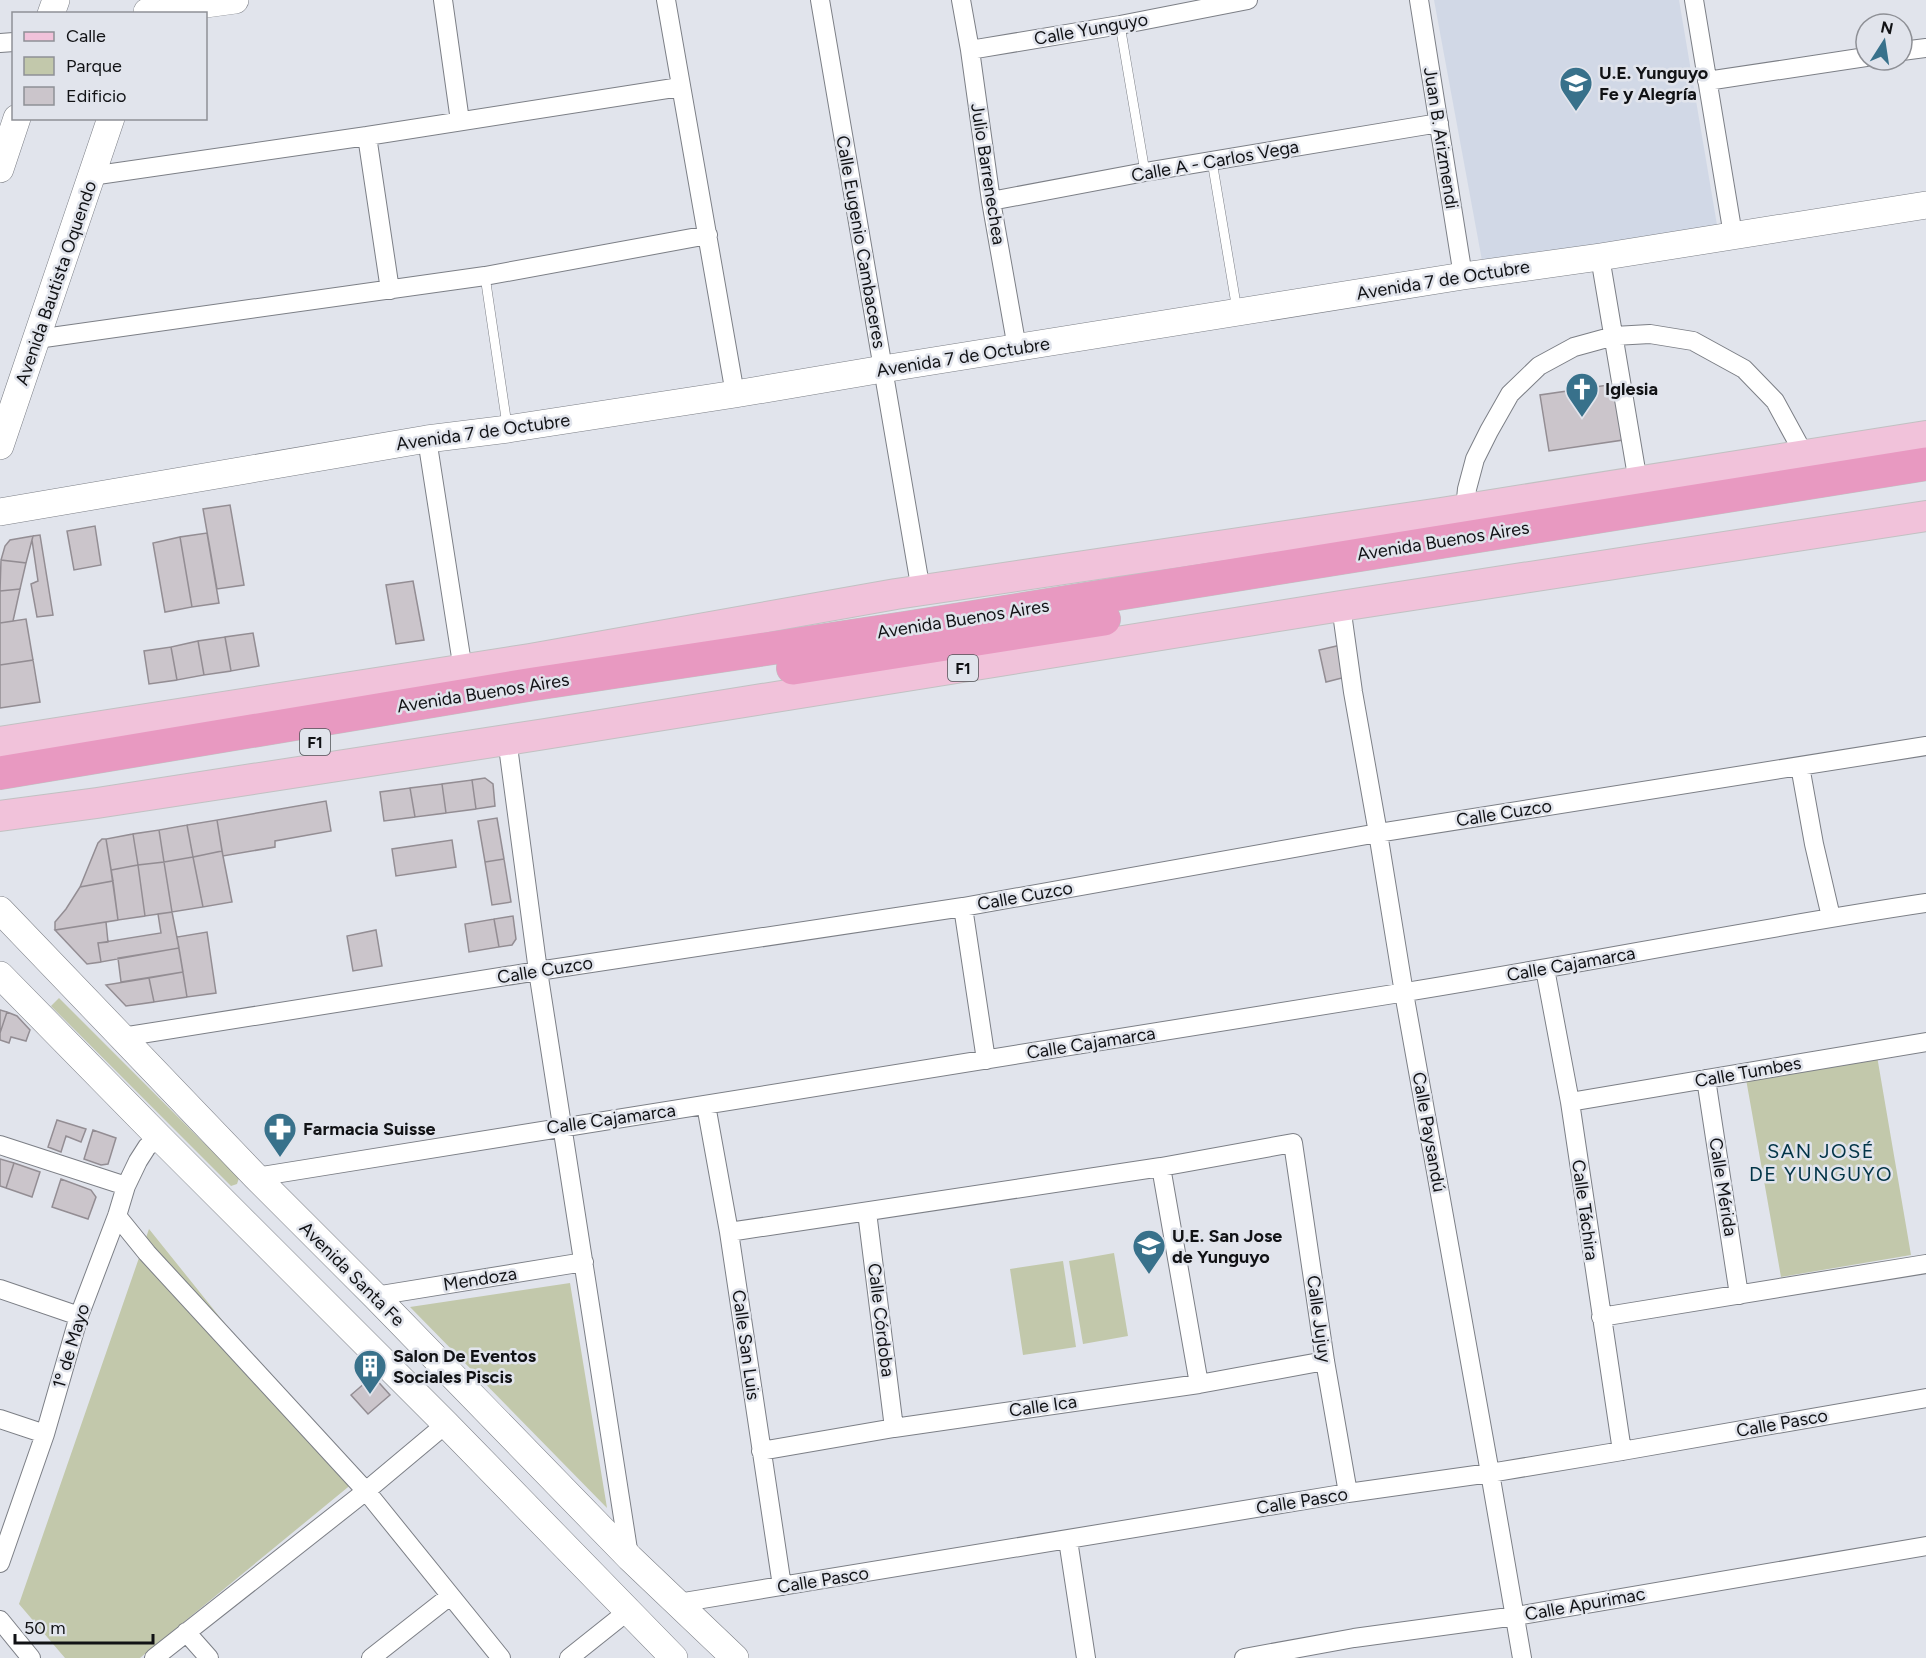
<svg xmlns="http://www.w3.org/2000/svg" width="1926" height="1658" font-family="Figtree,sans-serif">
<style>
.built{fill:#d1d8e6}
.green{fill:#c2c8ab}
.building{fill:#cbc5cb;stroke:#938d93;stroke-width:1.5}
.lines{fill:none;stroke-linecap:round;stroke-linejoin:round}
.lane-casing{stroke:#7c7f86;stroke-width:10}
.street-casing{stroke:#7c7f86;stroke-width:20}
.secondary-casing{stroke:#7c7f86;stroke-width:28}
.primary-casing{stroke:#c1c1c2;stroke-width:32}
.highway-casing{stroke:#c1c1c2;stroke-width:34}
.lane{stroke:#fff;stroke-width:9}
.street{stroke:#fff;stroke-width:18}
.secondary{stroke:#fff;stroke-width:27}
.primary{stroke:#f1c2da;stroke-width:30}
.highway{stroke:#e899c1;stroke-width:33}
.labels{text-anchor:middle;dominant-baseline:central;stroke-width:5;stroke-linejoin:round;paint-order:stroke}
.shield{fill:#e1e4ec;stroke:#4f5156;stroke-width:1.5}
.shield-label{font-size:16px;font-weight:bold;fill:#111215}
.street-label{font-size:18px;fill:#111215;stroke:#e1e4ec}
.poi-label{font-size:18px;font-weight:bold;fill:#111215;stroke:#e1e4ec;text-anchor:start}
.neighbourhood-label{font-size:20px;letter-spacing:1.5px;fill:#013447;stroke:#e1e4ec}
</style>
<rect width="100%" height="100%" fill="#e1e4ec"/>
<path class="built" d="M1434,0H1679L1717,225L1483,266Z"/>
<path class="green" d="M59,998L239,1178L237,1184L231,1186L51,1006Z
M1877,1056L1911,1255L1781,1277L1746,1079Z
M149,1229L353,1483L140,1658H65L19,1604Z
M1114,1253L1128,1336L1083,1344L1069,1261Z
M1063,1261L1076,1347L1023,1355L1010,1269Z
M570,1283L607,1508L410,1307Z"/>
<path class="building" d="M1615,384L1623,440L1549,451L1540,395Z
M230,505L244,585L217,589L203,509Z
M95,526L101,565L74,570L67,531Z
M207,533L219,603L192,607L180,537Z
M40,535L53,615L37,617L31,584L38,581L32,540L33,536Z
M33,536L26,563L1,560L5,546L10,540Z
M180,537L192,607L165,612L153,543Z
M1,560L26,563L20,589L0,591Z
M413,581L424,640L396,644L386,585Z
M20,589L13,621L0,623V591Z
M26,619L33,660L0,665V623Z
M253,633L259,666L231,671L225,637Z
M225,637L231,671L204,675L198,641Z
M198,641L204,675L177,680L171,647Z
M1341,645L1346,677L1326,682L1319,650Z
M171,647L177,680L149,684L144,651Z
M33,660L40,702L0,708V665Z
M485,778L493,784L495,806L476,809L472,780Z
M472,780L476,809L446,813L442,784Z
M442,784L446,813L415,817L410,788Z
M410,788L415,817L384,821L380,792Z
M326,801L331,831L275,841V847L223,856L217,820Z
M497,818L504,859L485,862L478,821Z
M217,820L222,851L193,857L187,825Z
M187,825L193,857L164,862L159,830Z
M159,830L164,862L138,865L133,834Z
M133,834L138,865L111,870L106,839Z
M102,839H106L113,881L80,887L98,843Z
M452,840L456,867L396,876L392,849Z
M222,851L232,902L203,907L193,857Z
M193,857L203,907L172,912L164,862Z
M504,859L511,902L492,905L485,862Z
M164,862L172,912L145,916L138,865Z
M138,865L145,916L118,920L111,870Z
M113,881L118,920L55,930V922L66,909L80,887Z
M172,912L179,948L101,962L98,943L161,933L158,914Z
M513,916L516,939L512,945L499,947L494,919Z
M494,919L499,947L469,952L465,924Z
M106,922L108,942L98,943L101,962L87,964L55,930Z
M376,930L382,966L353,971L347,936Z
M207,932L216,993L187,997L177,937Z
M179,948L183,972L121,982L118,958Z
M183,972L187,997L154,1002L149,978Z
M149,978L154,1002L126,1006L106,985Z
M0,1010L7,1012L0,1033Z
M7,1012L17,1016L30,1030L26,1041L11,1037L9,1043L0,1040V1033Z
M57,1120L86,1129L81,1142L66,1136L61,1152L48,1147Z
M93,1130L116,1138L108,1164L101,1165L84,1159Z
M0,1159L14,1163L6,1188L0,1186Z
M14,1163L40,1172L32,1197L6,1188Z
M61,1179L91,1190L96,1197L88,1219L52,1207Z
M373,1376L390,1395L368,1414L351,1395Z"/>
<g class="lines">
<defs>
<path id="lane" d="M1120,25L1145,172
M1212,161L1237,310
M485,276L507,425"/>
<path id="street" d="M443,0L460,121
M666,0L735,394
M820,0L921,591
M961,0L970,50L991,201L1017,348
M1419,0L1463,276
M1694,0L1733,235
M0,43L14,42
M970,50L1120,25L1248,0
M1902,51L1926,48
M1707,81L1866,57
M367,136L390,290
M91,176L367,136L680,87
M991,201L1145,172L1439,123
M1600,257L1638,482
M37,339L485,276L708,235
M427,439L463,670
M1465,509L1467,489L1475,459L1489,431L1510,394L1539,366L1574,347L1614,336L1650,334L1693,341L1744,369L1775,401L1805,456
M1341,606L1353,692L1378,833L1404,993L1490,1473L1522,1658
M507,739L538,971L629,1556
M1800,766L1814,844L1831,917
M963,907L986,1060
M1545,969L1570,1102L1622,1451
M122,1037L538,971L963,907L1378,833L1926,746
M1706,1079L1739,1295
M1570,1102L1926,1042
M706,1105L729,1232L782,1586
M0,1145L126,1186
M1161,1167L1199,1384
M256,1177C639,1113 1023,1055 1406,992C1580,964 1752,929 1926,903
M867,1212L894,1428
M117,1216L147,1253L366,1491L501,1658
M729,1232L1161,1167L1293,1143L1325,1361L1348,1493
M0,1289L79,1316
M375,1296L584,1262
M1601,1317L1926,1264
M0,1419L45,1434
M761,1451L894,1428L1199,1384L1325,1361
M1068,1540L1086,1658
M0,1563L45,1434L79,1316L117,1216L126,1186L138,1161L147,1147L159,1137
M678,1603L1348,1493L1490,1473L1622,1451L1926,1398
M0,1620L31,1658
M186,1632L209,1658
M154,1658L366,1491L446,1424
M371,1658L450,1596
M569,1658L628,1611
M1244,1658L1354,1638L1516,1616L1926,1546"/>
<path id="secondary" d="M147,12L235,0
M51,14L56,0
M0,169L17,118
M0,446L111,118
M0,512L427,439L508,429L735,394L883,369L1463,276L1600,257L1926,205
M0,910L256,1177L375,1296L630,1558L735,1658
M0,975L159,1137L446,1424L674,1658"/>
<path id="primary" d="M0,742L530,659L896,594L1441,513L1926,436
M0,816L97,803L545,734L1341,606L1926,516"/>
<path id="highway" d="M793,668L1104,619
M0,773L534,684L905,628L1926,464"/>
</defs>
<use href="#lane" class="lane-casing"/>
<use href="#street" class="street-casing"/>
<use href="#secondary" class="secondary-casing"/>
<use href="#primary" class="primary-casing"/>
<use href="#highway" class="highway-casing"/>
<use href="#lane" class="lane"/>
<use href="#street" class="street"/>
<use href="#secondary" class="secondary"/>
<use href="#primary" class="primary"/>
<use href="#highway" class="highway"/>
</g>
<defs>
<symbol id="school-pin" viewBox="-11 -11 22 30"><path d="M0 17L-7.5 6A9.5 9.5 0 1 1 7.5 6Z" fill="#38718b" stroke="#e1e4ec"/><path d="M0-5L7-2L0 1L-7-2ZM-4 1L0 2.5L4 1V4Q0 6-4 4Z" fill="#fff"/></symbol>
<symbol id="church-pin" viewBox="-11 -11 22 30"><path d="M0 17L-7.5 6A9.5 9.5 0 1 1 7.5 6Z" fill="#38718b" stroke="#e1e4ec"/><path d="M-1.2-6h2.4v3.5h3.3v2.4h-3.3V6h-2.4V-.1h-3.3v-2.4h3.3Z" fill="#fff"/></symbol>
<symbol id="pharmacy-pin" viewBox="-11 -11 22 30"><path d="M0 17L-7.5 6A9.5 9.5 0 1 1 7.5 6Z" fill="#38718b" stroke="#e1e4ec"/><path d="M-2-6h4v4h4v4h-4v4h-4v-4h-4v-4h4Z" fill="#fff"/></symbol>
<symbol id="building-pin" viewBox="-11 -11 22 30"><path d="M0 17L-7.5 6A9.5 9.5 0 1 1 7.5 6Z" fill="#38718b" stroke="#e1e4ec"/><path d="M-4-6H4V6H1V3H-1V6H-4ZM-2.5-4.3h1.7v1.8h-1.7ZM.8-4.3h1.7v1.8H.8ZM-2.5-1h1.7V.8h-1.7ZM.8-1h1.7V.8H.8Z" fill="#fff"/></symbol>
</defs>
<g fill-rule="evenodd">
<use href="#school-pin" x="1557" y="64" width="38" height="52"/>
<use href="#church-pin" x="1563" y="370" width="38" height="52"/>
<use href="#pharmacy-pin" x="261" y="1110" width="38" height="52"/>
<use href="#school-pin" x="1130" y="1227" width="38" height="52"/>
<use href="#building-pin" x="351" y="1347" width="38" height="52"/>
</g>
<g class="labels">
<g class="shield">
<rect x="948" y="655" width="30" height="26" rx="4.5"/>
<rect x="300" y="729" width="30" height="26" rx="4.5"/>
</g>
<g class="shield-label">
<text x="963" y="668">F1</text>
<text x="315" y="742">F1</text>
</g>
<g class="street-label">
<text transform="translate(1091 29) rotate(-10)">Calle Yunguyo</text>
<text transform="translate(1441 138) rotate(81)">Juan B. Arizmendi</text>
<text transform="translate(1215 161) rotate(-10)">Calle A - Carlos Vega</text>
<text transform="translate(988 174) rotate(81)">Julio Barrenechea</text>
<text transform="translate(861 242) rotate(80)">Calle Eugenio Cambaceres</text>
<text transform="translate(1443 280) rotate(-9)">Avenida 7 de Octubre</text>
<text transform="translate(56 283) rotate(-71)">Avenida Bautista Oquendo</text>
<text transform="translate(963 357) rotate(-9)">Avenida 7 de Octubre</text>
<text transform="translate(483 432) rotate(-8)">Avenida 7 de Octubre</text>
<text transform="translate(1443 541) rotate(-9)">Avenida Buenos Aires</text>
<text transform="translate(963 619) rotate(-9)">Avenida Buenos Aires</text>
<text transform="translate(483 693) rotate(-9)">Avenida Buenos Aires</text>
<text transform="translate(1504 813) rotate(-9)">Calle Cuzco</text>
<text transform="translate(1025 896) rotate(-10)">Calle Cuzco</text>
<text transform="translate(1571 964) rotate(-10)">Calle Cajamarca</text>
<text transform="translate(545 970) rotate(-9)">Calle Cuzco</text>
<text transform="translate(1091 1043) rotate(-9)">Calle Cajamarca</text>
<text transform="translate(1748 1072) rotate(-10)">Calle Tumbes</text>
<text transform="translate(611 1119) rotate(-8)">Calle Cajamarca</text>
<text transform="translate(1429 1132) rotate(80)">Calle Paysandú</text>
<text transform="translate(1723 1187) rotate(81)">Calle Mérida</text>
<text transform="translate(1585 1210) rotate(82)">Calle Táchira</text>
<text transform="translate(352 1274) rotate(45)">Avenida Santa Fe</text>
<text transform="translate(480 1279) rotate(-9)">Mendoza</text>
<text transform="translate(1319 1319) rotate(82)">Calle Jujuy</text>
<text transform="translate(881 1320) rotate(83)">Calle Córdoba</text>
<text transform="translate(746 1345) rotate(82)">Calle San Luis</text>
<text transform="translate(71 1346) rotate(-73)">1º de Mayo</text>
<text transform="translate(1043 1406) rotate(-8)">Calle Ica</text>
<text transform="translate(1782 1423) rotate(-10)">Calle Pasco</text>
<text transform="translate(1302 1501) rotate(-9)">Calle Pasco</text>
<text transform="translate(823 1580) rotate(-9)">Calle Pasco</text>
<text transform="translate(1585 1604) rotate(-10)">Calle Apurimac</text>
</g>
<g class="poi-label">
<text x="1599" y="73">U.E. Yunguyo<tspan x="1599" dy="21">Fe y Alegría</tspan></text>
<text x="1605" y="389">Iglesia</text>
<text x="303" y="1129">Farmacia Suisse</text>
<text x="1172" y="1236">U.E. San Jose<tspan x="1172" dy="21">de Yunguyo</tspan></text>
<text x="393" y="1356">Salon De Eventos<tspan x="393" dy="21">Sociales Piscis</tspan></text>
</g>
<g class="neighbourhood-label">
<text x="1821" y="1151">SAN JOSÉ<tspan x="1821" dy="23">DE YUNGUYO</tspan></text>
</g>
</g>
<rect x="12" y="12" width="195" height="108" fill="#e1e4ec" stroke="#8e9096" stroke-width="1.5"/>
<rect x="24" y="32" width="30" height="9" fill="#f1c2da" stroke="#8e9096" stroke-width="1.5"/>
<text x="66" y="42" font-size="18" fill="#111215">Calle</text>
<rect x="24" y="57" width="30" height="18" fill="#c2c8ab" stroke="#8e9096" stroke-width="1.5"/>
<text x="66" y="72" font-size="18" fill="#111215">Parque</text>
<rect x="24" y="87" width="30" height="18" fill="#cbc5cb" stroke="#8e9096" stroke-width="1.5"/>
<text x="66" y="102" font-size="18" fill="#111215">Edificio</text>
<g transform="translate(1884 42) rotate(12)"><circle r="28" fill="#e1e4ec" stroke="#8e9096" stroke-width="1.5"/>
<path d="M0-4.5L10 22L0 15L-10 22Z" fill="#38718b"/>
<text y="-9" font-size="16" font-weight="bold" text-anchor="middle" fill="#111215">N</text>
</g>
<path d="M15 1634v9h138v-9" fill="none" stroke="#111215" stroke-width="3"/>
<text x="24" y="1634" font-size="18" fill="#111215" stroke="#e1e4ec" stroke-width="4.5" paint-order="stroke">50 m</text>
</svg>
